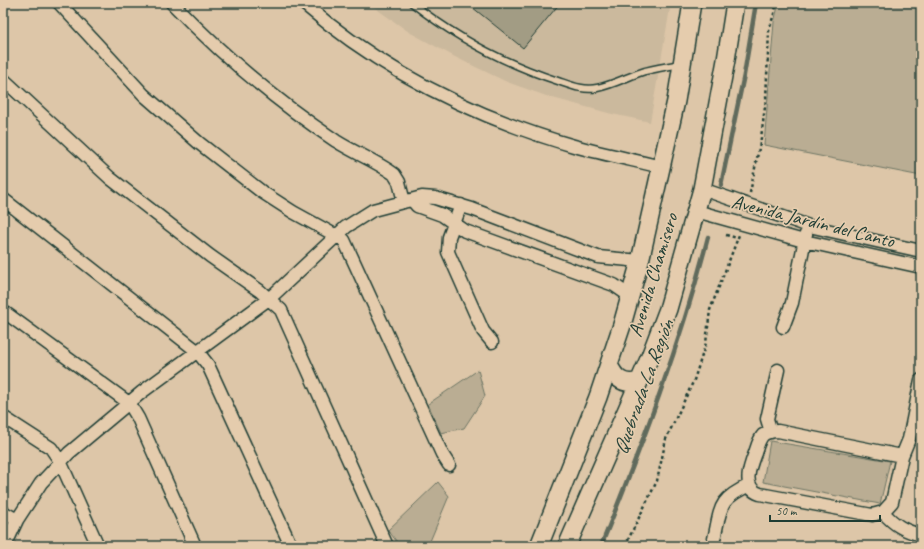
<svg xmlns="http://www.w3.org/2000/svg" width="924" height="549" font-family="Caveat,sans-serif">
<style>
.built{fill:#cbb99d}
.green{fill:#baad93;stroke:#6c7564}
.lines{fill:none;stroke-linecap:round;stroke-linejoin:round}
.stream{stroke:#606b5c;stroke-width:4.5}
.building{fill:#a29c84;stroke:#1f3d34}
.lane-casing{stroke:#1f3d34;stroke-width:9}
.street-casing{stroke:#1f3d34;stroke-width:15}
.secondary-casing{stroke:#1f3d34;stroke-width:20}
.path{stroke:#1f3d34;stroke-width:2.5;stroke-dasharray:3 3;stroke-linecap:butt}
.lane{stroke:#e5ccad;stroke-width:6}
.street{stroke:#e5ccad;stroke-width:12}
.secondary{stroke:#e5ccad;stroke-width:17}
.labels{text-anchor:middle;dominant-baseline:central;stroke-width:3.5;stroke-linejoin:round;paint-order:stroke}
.street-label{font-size:20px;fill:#1f3d34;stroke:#e5ccad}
.water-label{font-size:21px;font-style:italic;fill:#2a453b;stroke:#e5ccad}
</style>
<rect width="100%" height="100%" fill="#ddc6a8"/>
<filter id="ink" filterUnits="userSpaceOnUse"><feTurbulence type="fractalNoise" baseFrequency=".025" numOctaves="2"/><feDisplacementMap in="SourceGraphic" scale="8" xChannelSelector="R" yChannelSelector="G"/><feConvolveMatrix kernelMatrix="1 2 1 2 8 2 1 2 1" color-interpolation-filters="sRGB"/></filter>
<g filter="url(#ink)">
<path class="built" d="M368,3H671L650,122L612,114L549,97L507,82L457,58L409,32Z"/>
<path class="green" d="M779,3H921V176L764,145L774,22Z
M478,370L485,396L464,428L441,433L428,404Z
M770,441L890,461L880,504L763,482Z
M438,482L449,496L428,546H400L388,530Z"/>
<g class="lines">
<path class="stream" d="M721,185L744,75L756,3
M601,546C642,445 681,343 708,237"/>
</g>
<path class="building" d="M467,3H560L523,48Z"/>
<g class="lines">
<defs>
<path id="lane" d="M412,3C455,37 506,64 558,81C570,85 584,91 597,88C613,85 629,76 645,71C657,68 669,66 681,64"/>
<path id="street" d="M59,3L144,95L199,143L262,192L293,212L344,240L442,454L449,465
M172,3C222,55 276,101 336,141C355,153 376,161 394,174L399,182L404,202
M303,3C382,71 474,117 574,146C603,154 633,160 662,167
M3,79L110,178L210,256L260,291L281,310L387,546
M702,189L809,226L921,251
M3,199L197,351L208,365L291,546
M412,200L417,206L442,215L465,231L614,285L630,296
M461,205L449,237L448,252L483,331L492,342
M696,211L804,241L921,267
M3,311L129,403L138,418L195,546
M783,327L792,303L806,234
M3,417L51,448L60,461L98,546
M771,432L767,419L778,370
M902,456L778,431C773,431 767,432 763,435C759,439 757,447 755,453C750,466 741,488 760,494L872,515L883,512L892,502L902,456L909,439L921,380
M3,512L17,520
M883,512C894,525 905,531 921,535
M714,539C721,508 718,499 750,485
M5,546L17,520L41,483L69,453L142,392L270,298L346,227L373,210L422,197L435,198L472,209L598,257L640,261"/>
<path id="secondary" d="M609,365C615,378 623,386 639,381
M539,546L598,397L622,325L640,261L676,101L692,3
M567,546L649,359L668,309L702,189L726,60L735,3"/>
</defs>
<use href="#lane" class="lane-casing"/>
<use href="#street" class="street-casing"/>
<use href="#secondary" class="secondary-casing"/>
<path class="path" d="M750,193L761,138L766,99L769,31L777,3
M726,235L737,238
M625,546L657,481L666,439L694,380L706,343L710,310L739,235"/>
<use href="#lane" class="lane"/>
<use href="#street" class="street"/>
<use href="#secondary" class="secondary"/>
</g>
</g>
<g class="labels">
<g class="street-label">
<text transform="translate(813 221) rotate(14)">Avenida Jardín del Canto</text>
<text transform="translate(653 275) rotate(-73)">Avenida Chamisero</text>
</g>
<g class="water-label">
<text transform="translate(643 387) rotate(-70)">Quebrada La Región</text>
</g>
</g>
<rect width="924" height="549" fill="none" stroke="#e5ccad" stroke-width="16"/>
<rect x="8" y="8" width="908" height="533" fill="none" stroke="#1f3d34" stroke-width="1.5" filter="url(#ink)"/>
<path d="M770 515v6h110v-6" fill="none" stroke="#1f3d34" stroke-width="2"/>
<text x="776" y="515" font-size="12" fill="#1f3d34" stroke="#e5ccad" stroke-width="3" paint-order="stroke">50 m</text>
</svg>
